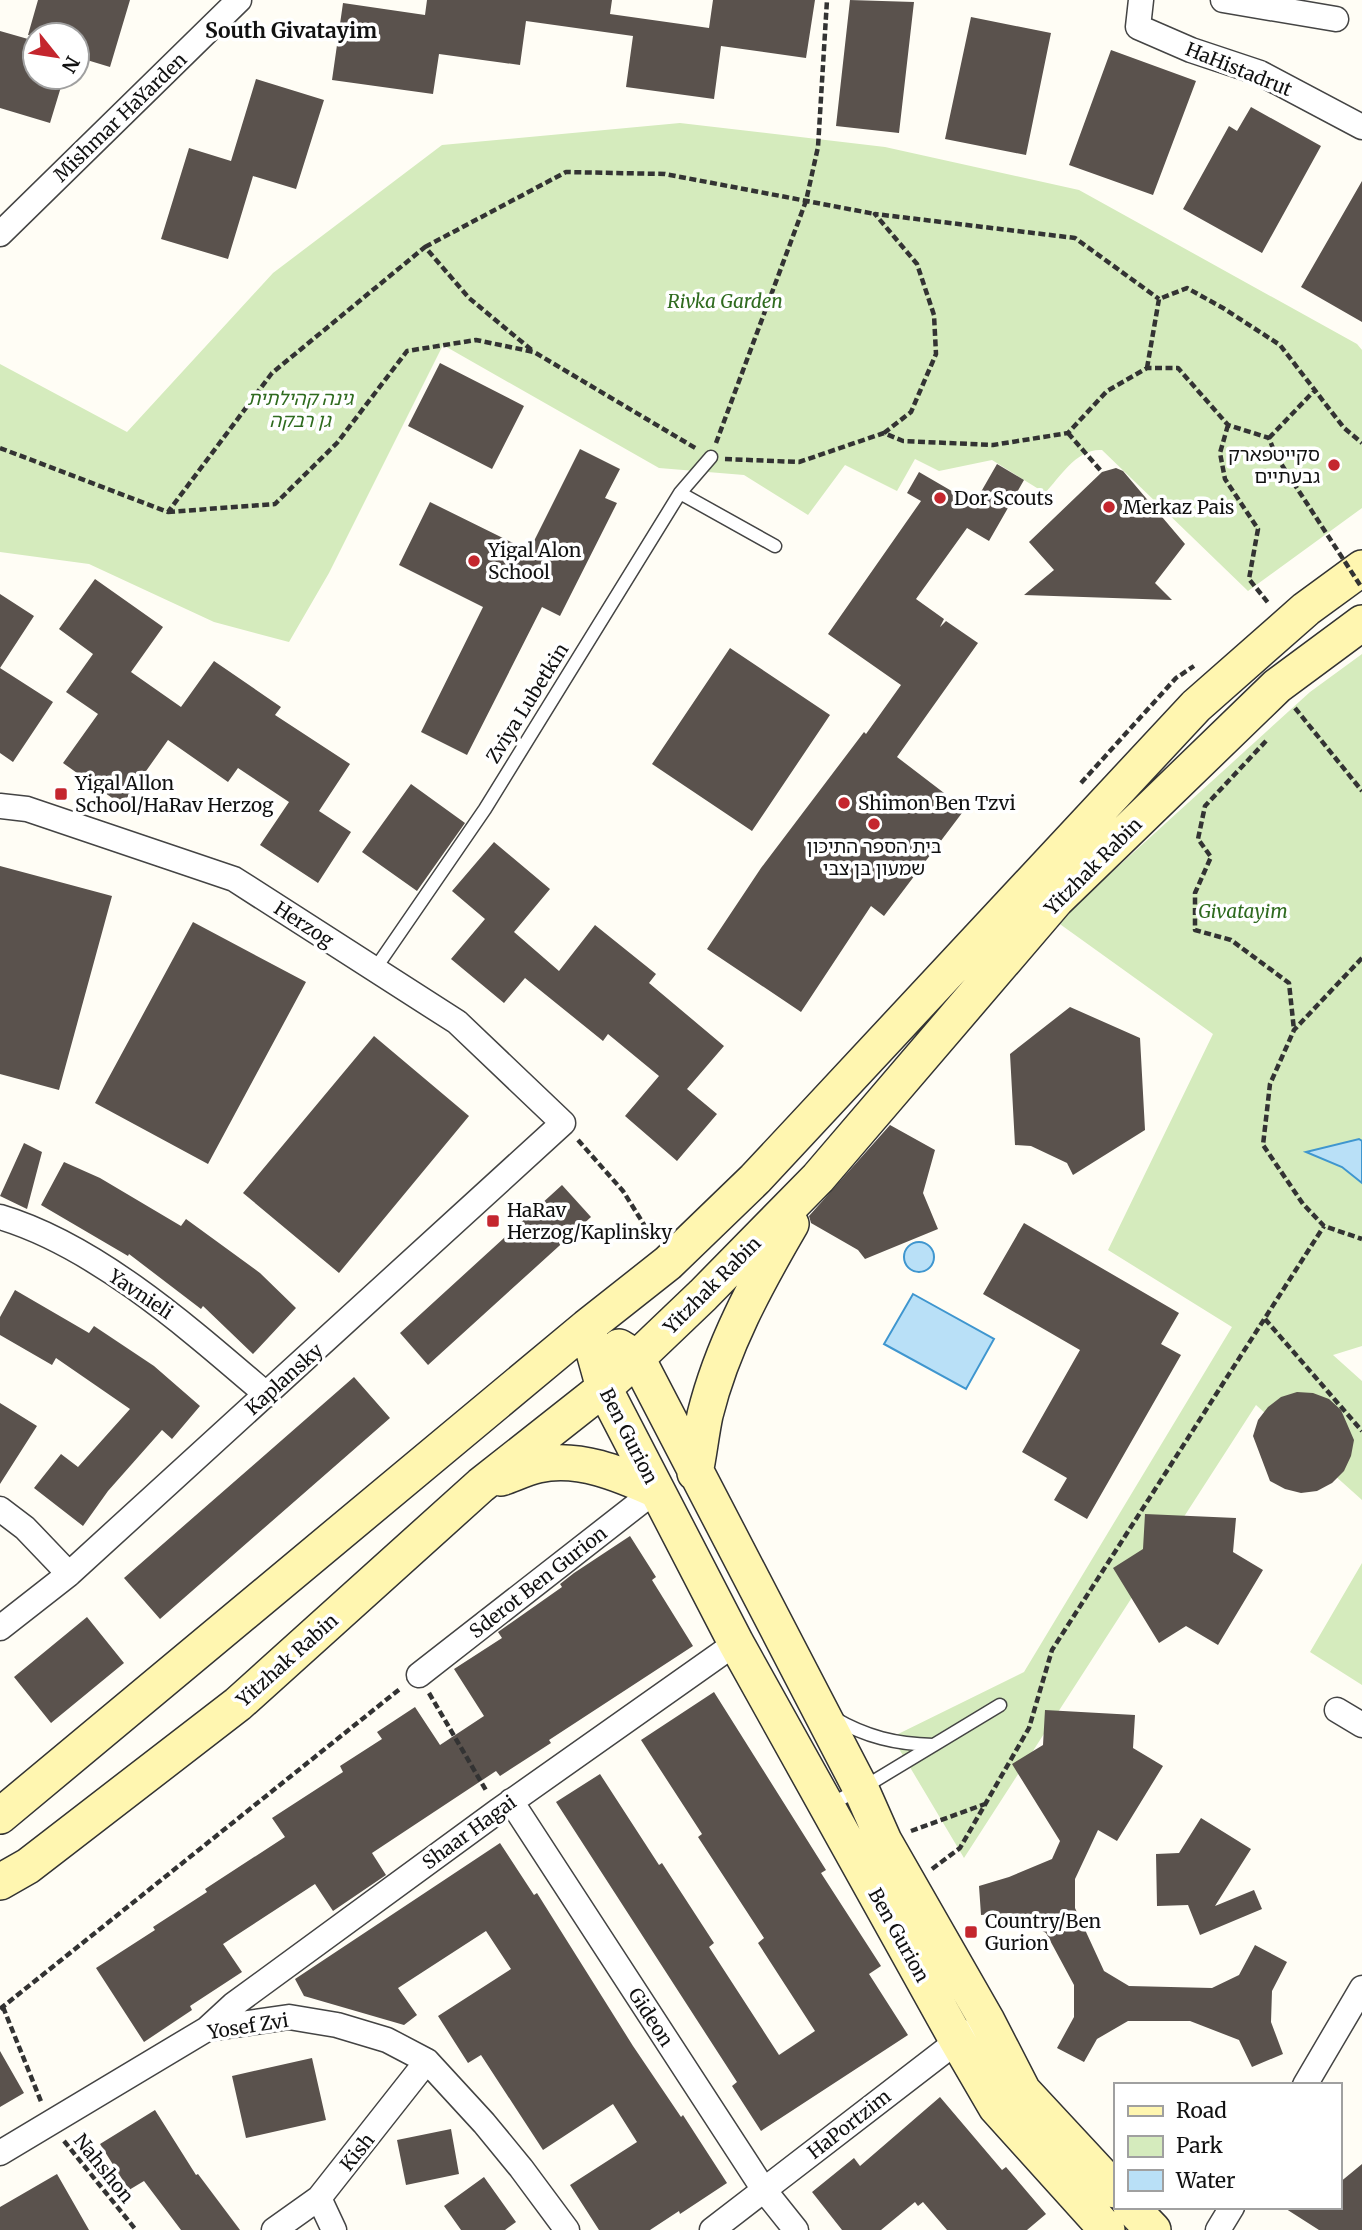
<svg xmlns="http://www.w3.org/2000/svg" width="1362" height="2230" font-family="Merriweather,'Noto Sans Hebrew',serif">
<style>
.green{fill:#d5ebbd}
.water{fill:#b9e0f7;stroke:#3f96cf;stroke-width:2}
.building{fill:#5a524d}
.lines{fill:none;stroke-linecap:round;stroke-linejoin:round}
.service-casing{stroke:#444;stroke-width:15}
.minor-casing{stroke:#444;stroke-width:27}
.secondary-casing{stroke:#333;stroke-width:38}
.path{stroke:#333;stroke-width:4.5;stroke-dasharray:7 3.5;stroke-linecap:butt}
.service{stroke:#fff;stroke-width:12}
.minor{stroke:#fff;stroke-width:24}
.secondary{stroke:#fff6b0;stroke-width:35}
.path-bridge{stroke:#333;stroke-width:4.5;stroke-dasharray:7 3.5;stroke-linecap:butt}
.poi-dot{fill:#c4262e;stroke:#fff;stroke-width:2.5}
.labels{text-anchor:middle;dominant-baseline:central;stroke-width:7;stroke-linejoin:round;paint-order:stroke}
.street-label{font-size:19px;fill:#111;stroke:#fff}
.park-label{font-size:19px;font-style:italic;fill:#2f6b1f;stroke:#fff}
.poi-label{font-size:19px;fill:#111;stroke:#fff;text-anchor:start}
.neighbourhood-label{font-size:21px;font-weight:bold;fill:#111;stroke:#fff}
</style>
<rect width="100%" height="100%" fill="#fffdf5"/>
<path class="green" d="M680,123L885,147L1079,190L1357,344L1362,350V508L1248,591L1102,450C1077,448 1060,477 1045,493L992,460L939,471L915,459L897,491L845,465L808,515L744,475L659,468L443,345L329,573L289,642L214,622L89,564L0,552V364L127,432L273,273L442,145Z
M1362,654V1346L1333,1355L1362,1381V1500L1256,1405L964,1858L892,1737L1024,1672L1232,1327L1108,1250L1213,1034L1057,922L1310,692Z
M1362,1563V1685L1310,1652Z"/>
<path class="water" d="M1359,1139L1362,1141V1183L1342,1167L1306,1152Z
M904 1257a15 15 0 1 1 30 0a15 15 0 1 1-30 0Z
M913,1294L994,1339L966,1389L884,1344Z"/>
<path class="building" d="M38,0H130L110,67L77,57V35H28Z
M427,0H612L610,14L709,28L713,0H815L806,58L721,46L714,99L626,87L633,36L526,21L520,65L439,54L433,94L332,80L343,3L425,15Z
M850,0L914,2L899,133L836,126Z
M971,17L1051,33L1026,155L945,139Z
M0,31L35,41V77H64L50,123L0,108Z
M1111,50L1196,81L1153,195L1069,165Z
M256,79L324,100L296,189L253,176L228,259L161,239L189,148L231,161Z
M1251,107L1321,146L1262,253L1183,209L1229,126L1237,131Z
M1362,181V322L1301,287Z
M440,363L524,406L492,469L408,426Z
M580,449L620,469L605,498L617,503L560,616L542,607L467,755L421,732L483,607L399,565L430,502L529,551Z
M997,464L1024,480L989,541L967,528L916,599L944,619L940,627L946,621L978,643L897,757L965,809L884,916L871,906L801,1012L707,949L761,868L864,732L866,734L901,685L828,634L921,501L907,493L919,472L974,504Z
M1116,468L1123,471L1185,544L1155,583L1172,600L1024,595L1054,570L1029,542L1102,472Z
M95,579L163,627L131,672L181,707L214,661L281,707L275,715L350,764L319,811L351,832L318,883L260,845L289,802L238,768L228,782L168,740L122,805L63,763L98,714L66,692L93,654L59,629Z
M0,594L34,616L0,668L53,702L13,762L0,753Z
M730,648L830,715L752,831L652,764Z
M411,784L465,823L417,891L362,852Z
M494,842L550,889L514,932L559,971L595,925L656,974L649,983L724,1046L687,1089L717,1114L677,1161L625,1116L659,1076L608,1034L603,1041L525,978L504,1003L451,959L485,919L452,891Z
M0,866L112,896L59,1090L0,1074Z
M193,922L306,982L208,1164L95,1103Z
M1070,1007L1140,1038L1145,1130L1073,1175L1067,1163L1031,1146L1015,1145L1010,1054Z
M374,1036L469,1116L339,1273L243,1193Z
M890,1125L935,1150L923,1193L938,1229L865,1259L858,1250L811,1223L809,1216Z
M24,1143L42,1152L27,1209L0,1196Z
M64,1162L100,1178L181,1226L186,1219L260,1273L296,1308L253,1354L203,1306L201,1309L129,1254L128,1256L41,1205Z
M562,1185L591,1217L428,1365L400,1333Z
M1024,1223L1179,1313L1161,1344L1181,1355L1087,1519L1054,1500L1067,1478L1022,1452L1080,1350L983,1294Z
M15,1290L89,1333L94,1326L154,1366L200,1406L172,1439L162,1430L108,1491L83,1526L34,1488L61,1454L78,1467L130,1409L56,1358L52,1365L0,1335V1317Z
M354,1377L390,1418L160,1619L124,1578Z
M1297,1392L1313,1393L1329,1399L1341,1410L1354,1440L1351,1456L1344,1471L1332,1483L1317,1491L1301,1493L1285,1489L1270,1481L1253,1436L1258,1420L1268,1407L1281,1397Z
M0,1403L37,1426L0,1484Z
M1145,1514L1236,1518L1233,1552L1263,1570L1218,1645L1186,1626L1159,1643L1113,1568L1143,1549Z
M630,1536L656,1577L652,1580L693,1646L549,1740L551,1743L500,1776L496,1771L372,1853L386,1875L333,1911L315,1884L223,1944L242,1972L190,2006L192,2010L144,2042L96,1968L155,1930L153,1927L207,1892L205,1889L285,1837L272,1818L343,1772L340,1766L382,1739L377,1732L415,1707L440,1745L484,1716L454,1669L502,1638L498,1632L562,1587L560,1584L574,1573Z
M87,1617L124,1663L51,1723L14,1677Z
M714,1692L826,1870L821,1873L881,1966L869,1974L908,2035L761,2131L732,2086L737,2082L556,1802L600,1774L659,1865L662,1863L714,1943L709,1947L779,2055L815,2031L758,1943L764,1938L698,1837L702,1834L641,1740Z
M1045,1710L1135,1715L1133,1748L1163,1766L1117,1841L1098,1830L1075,1879V1908L1104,1971L1129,1986L1212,1988L1239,1975L1255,1945L1287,1962L1272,1991L1271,2022L1283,2054L1252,2067L1239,2040L1190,2021H1128L1097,2039L1084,2062L1057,2048L1074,2017V1985L1046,1933L1010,1913L981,1915L979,1886L1009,1877L1052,1859L1060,1841L1012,1764L1043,1745Z
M1201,1818L1251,1849L1215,1906L1254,1890L1262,1909L1200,1935L1188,1905L1157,1906L1156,1854L1179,1853Z
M500,1843L534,1895L537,1893L633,2046L681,2117L683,2115L727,2183L680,2214L679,2211L650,2230H599L570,2185L637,2142L613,2104L543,2150L481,2055L468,2063L438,2016L511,1969L486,1931L398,1988L417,2015L404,2025L304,1996L295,1979Z
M0,2051L24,2093L0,2107Z
M312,2058L326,2120L246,2138L232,2076Z
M940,2097L1002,2170L1006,2167L1046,2214L1027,2230H947L923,2202L918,2206L915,2202L881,2230H842L812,2192L854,2158L860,2166Z
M155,2110L196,2175L198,2174L240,2230H181L144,2181L129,2190L100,2144Z
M451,2129L459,2174L406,2185L397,2140Z
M1362,2164V2230H1319L1283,2207H1339V2183Z
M57,2174L89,2230H0V2207Z
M484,2177L516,2222L505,2230H461L444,2206Z"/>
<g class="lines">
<defs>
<path id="service" d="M680,493L775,546
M375,969L485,809L680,493L711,457
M834,1718C866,1737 896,1744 933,1745
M828,1805L861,1789L1000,1705"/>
<path id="minor" d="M1141,0L1138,27L1191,50L1260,73L1362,127
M1223,0L1336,19
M0,234L239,0
M0,806L27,809L234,879L457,1022L563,1123L69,1574L0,1628
M0,1217C97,1246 191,1330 267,1395
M0,1509L25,1528L69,1574
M419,1675L656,1490
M1337,1710L1362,1725
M511,1801L764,2190L796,2230
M207,2029L233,2005L498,1811L736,1643
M1305,2085L1362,1988
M0,2153L207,2029L289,2017L337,2025L387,2040L427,2061L484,2123L521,2168L567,2230
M319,2198L334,2230
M274,2230L319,2198L427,2061
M712,2230L969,2032
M1218,2230L1232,2207"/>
<path id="secondary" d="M587,1327L604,1388L736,1643L957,2040L996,2107L1107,2230
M619,1347L637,1358L861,1789L884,1841L987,2021L1023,2091L1115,2190
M695,1473C699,1454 701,1434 705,1415C722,1346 756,1284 791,1224
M501,1478C513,1474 525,1468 538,1465C579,1456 620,1474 656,1490
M0,1816L587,1327L668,1263L755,1179L1196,706L1306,609L1362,568
M0,1882L28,1866L238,1704L481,1485L604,1388L637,1358L703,1295L818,1178L1056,900L1277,686L1362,623
M1131,2207L1153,2230"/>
</defs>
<use href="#service" class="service-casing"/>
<use href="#minor" class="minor-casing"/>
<use href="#secondary" class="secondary-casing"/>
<path class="path" d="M425,247L566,172L665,174L875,214
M1147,368L1159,299L1187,288L1223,308L1280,345L1344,428L1362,443
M1228,425L1220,453L1225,479L1258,529L1249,579L1269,604
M884,433L911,412L936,354L934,315L917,264L875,214L1075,238L1159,299
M1068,433L1102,472
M1269,438L1315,390
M716,443L806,201L818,147L827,0
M0,448L168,512L272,373L425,247L469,298L534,352
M725,459L799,462L884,433L903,441L993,445L1068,433L1107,391L1147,368H1178L1228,425L1269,438L1276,456
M168,512L275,504L337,443L407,351L476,340L534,352L697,449
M1295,708L1362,791
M1266,741L1205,806L1198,839L1211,857L1195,893V930L1231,940L1289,983L1294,1030
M1081,783L1176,678L1194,666
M1362,958L1294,1030L1270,1084L1263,1145L1303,1204L1324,1226L1362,1239
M578,1140L623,1191L653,1239
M1265,1319L1362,1431
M429,1693L487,1792
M911,1831L985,1804
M932,1869L960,1848L1029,1728L1052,1650L1324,1226
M3,2007L42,2104
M0,2009L401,1688
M64,2141L136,2230"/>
<use href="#service" class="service"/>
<use href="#minor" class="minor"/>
<use href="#secondary" class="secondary"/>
<path class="path-bridge" d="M1276,456L1362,588"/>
</g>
<g class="poi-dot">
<circle cx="1334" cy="465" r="7"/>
<circle cx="940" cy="498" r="7"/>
<circle cx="1109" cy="507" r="7"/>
<circle cx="474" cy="561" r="7"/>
<rect x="54" y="787" width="14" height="14" rx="3.5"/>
<circle cx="844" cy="803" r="7"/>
<circle cx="874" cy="824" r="7"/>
<rect x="486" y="1214" width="14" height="14" rx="3.5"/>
<rect x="964" y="1925" width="14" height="14" rx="3.5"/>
</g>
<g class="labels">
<g class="street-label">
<text transform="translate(1239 69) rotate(22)">HaHistadrut</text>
<text transform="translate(120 117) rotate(-44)">Mishmar HaYarden</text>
<text transform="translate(527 703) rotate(-58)">Zviya Lubetkin</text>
<text transform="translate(1093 866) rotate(-45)">Yitzhak Rabin</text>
<text transform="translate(304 924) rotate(33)">Herzog</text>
<text transform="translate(712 1285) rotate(-45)">Yitzhak Rabin</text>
<text transform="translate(141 1294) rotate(34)">Yavnieli</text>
<text transform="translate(284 1379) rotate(-42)">Kaplansky</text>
<text transform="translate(629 1436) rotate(63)">Ben Gurion</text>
<text transform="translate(538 1582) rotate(-38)">Sderot Ben Gurion</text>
<text transform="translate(287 1660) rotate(-42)">Yitzhak Rabin</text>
<text transform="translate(469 1832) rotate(-36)">Shaar Hagai</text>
<text transform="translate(899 1935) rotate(61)">Ben Gurion</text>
<text transform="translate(651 2017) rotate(57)">Gideon</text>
<text transform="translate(248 2026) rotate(-9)">Yosef Zvi</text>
<text transform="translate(849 2124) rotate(-38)">HaPortzim</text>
<text transform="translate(357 2152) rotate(-51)">Kish</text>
<text transform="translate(104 2168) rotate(51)">Nahshon</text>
</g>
<g class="park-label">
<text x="725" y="301">Rivka Garden</text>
<text x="300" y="398">גינה קהילתית<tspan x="300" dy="22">גן רבקה</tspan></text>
<text x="1243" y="911">Givatayim</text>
</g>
<g class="poi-label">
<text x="1320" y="454" text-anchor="end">סקייטפארק<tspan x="1320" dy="22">גבעתיים</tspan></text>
<text x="954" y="498">Dor Scouts</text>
<text x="1123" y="507">Merkaz Pais</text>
<text x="488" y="550">Yigal Alon<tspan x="488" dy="22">School</tspan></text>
<text x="75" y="783">Yigal Allon<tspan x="75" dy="22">School/HaRav Herzog</tspan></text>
<text x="858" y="803">Shimon Ben Tzvi</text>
<text x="874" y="846" text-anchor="middle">בית הספר התיכון<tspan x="874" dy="22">שמעון בן צבי</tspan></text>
<text x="507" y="1210">HaRav<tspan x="507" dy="22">Herzog/Kaplinsky</tspan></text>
<text x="985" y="1921">Country/Ben<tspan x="985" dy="22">Gurion</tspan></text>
</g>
<g class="neighbourhood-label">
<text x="291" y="30">South Givatayim</text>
</g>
</g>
<rect x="1114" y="2083" width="228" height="126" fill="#ffffff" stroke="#a0a0a0" stroke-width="2"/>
<rect x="1128" y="2106" width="35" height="10" fill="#fff6b0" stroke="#a0a0a0" stroke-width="2"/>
<text x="1176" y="2118" font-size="21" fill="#111111">Road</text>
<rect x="1128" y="2136" width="35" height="21" fill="#d5ebbd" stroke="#a0a0a0" stroke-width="2"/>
<text x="1176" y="2153" font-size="21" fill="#111111">Park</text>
<rect x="1128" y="2170" width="35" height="21" fill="#b9e0f7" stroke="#a0a0a0" stroke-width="2"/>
<text x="1176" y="2188" font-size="21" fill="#111111">Water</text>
<g transform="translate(56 56) rotate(120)"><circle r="33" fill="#ffffff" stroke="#a0a0a0" stroke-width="2"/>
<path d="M0-5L12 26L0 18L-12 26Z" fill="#c4262e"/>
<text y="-10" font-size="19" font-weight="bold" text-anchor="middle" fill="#111111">N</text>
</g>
</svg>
